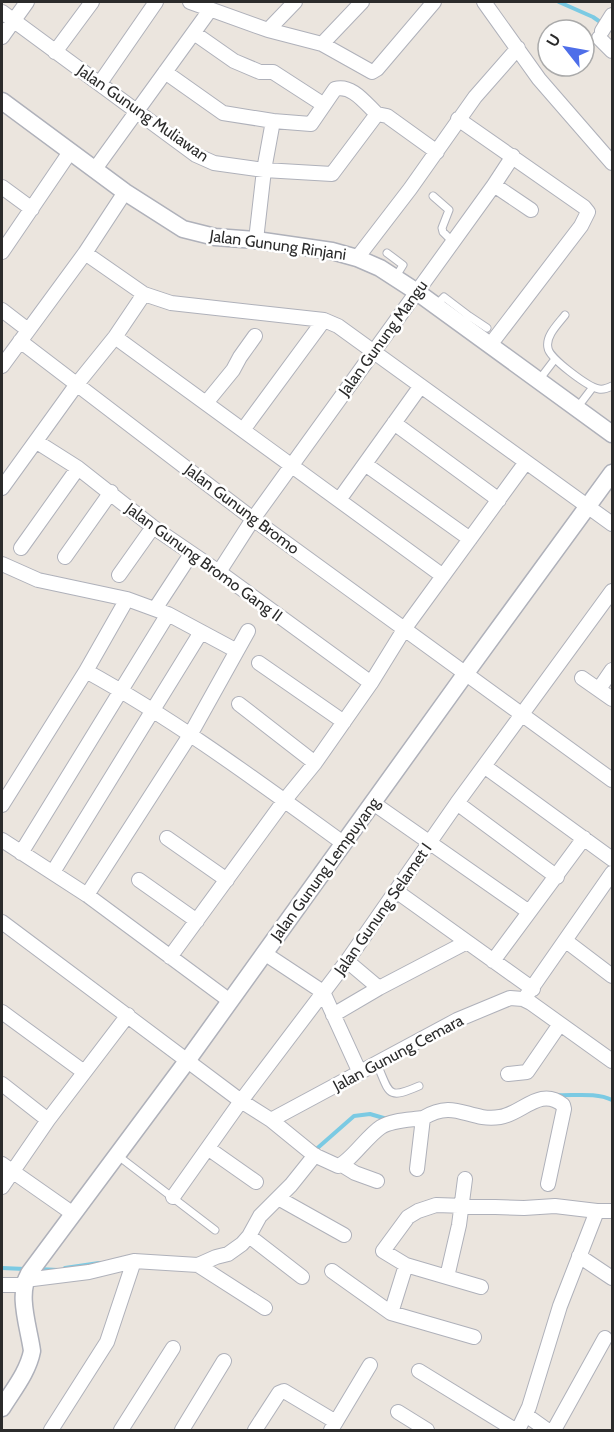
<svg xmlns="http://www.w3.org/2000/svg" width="614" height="1432" font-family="Cabin,sans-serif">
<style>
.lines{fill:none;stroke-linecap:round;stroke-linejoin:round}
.stream{stroke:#7bcae3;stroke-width:4}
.service-casing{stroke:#afb1ba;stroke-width:9}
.minor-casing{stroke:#afb1ba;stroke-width:16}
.tertiary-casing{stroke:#afb1ba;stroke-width:19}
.service{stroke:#fff;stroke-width:7}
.minor{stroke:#fff;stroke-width:14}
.tertiary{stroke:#fff;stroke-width:16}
.labels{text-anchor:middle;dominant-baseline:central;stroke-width:5;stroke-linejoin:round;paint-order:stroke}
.street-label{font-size:16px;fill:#2b2b2b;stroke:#fff}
</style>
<rect width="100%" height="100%" fill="#ebe5de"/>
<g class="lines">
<path class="stream" d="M559,2L593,17L612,30
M555,1095C573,1096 596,1092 612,1100
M313,1152L354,1116L370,1114L387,1119
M2,1268L25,1269
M65,1268L99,1263
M38,1269L58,1270"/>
<defs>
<path id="service" d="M433,196L449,210L442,228L443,232L452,241
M387,253L403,265L395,278
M435,306L444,297L469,316L462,325
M565,315C559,323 545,336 548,348C549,358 588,387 599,389C604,390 608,388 612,386
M469,316L487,328
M539,380L555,359
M577,408L593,387
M377,1064C390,1094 387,1100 419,1086
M117,1155L215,1230"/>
<path id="minor" d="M190,2L268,30L322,44L372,72L377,69L434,2
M484,2L539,79L612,163
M2,12L196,155L214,163L264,170L332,174L377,114
M268,30L295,2
M602,31L612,15
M194,33L234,61L260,72H273L324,105
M2,37L27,2
M599,38L612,51
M322,44L362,2
M55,52L92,2
M165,72L223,113L273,121L311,124L335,89C352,84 366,104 377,114
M100,83L156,2
M377,114L387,116L437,152
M458,119L584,207L588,212L581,226L490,345
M95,169L210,10
M494,185L531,210
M2,187L32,209
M256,240L264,170L273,121
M2,252L70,152
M85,253L144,294L171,303L324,320L338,326L612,524
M357,258L410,189L475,97L518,48
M2,310L28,330
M115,337L443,576
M20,341L253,519L612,780
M2,366L85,253L125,192
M206,403L233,370L240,357L255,336
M394,423L499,500
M243,430L324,320
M37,442L78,468L153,527L219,572L371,683
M365,464L470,539
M2,488L77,384L115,337L144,294
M339,500L420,387
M21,548L78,468
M65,557L111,492
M2,564L38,580L127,599L168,614L237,651
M219,572L253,519L494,185L513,156
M119,575L153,527
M155,609L191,554
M259,663L344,722
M86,671C177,721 260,783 343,843
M582,678L612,699
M599,689L612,670
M239,704L315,763
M484,766L612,859
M373,803L529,912
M457,803L557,877
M2,805L86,671L127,599
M167,838L227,880
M2,840L87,895L230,1001
M21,853L168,614
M53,872L201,632
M139,880L197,921
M396,891L533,989
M87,895L190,735L248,631
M2,922L241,1101L271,1120L457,1020L510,998L523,999L531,1003L612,1061
M566,941L612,976
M264,953L323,992L360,1073
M170,957L284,801L315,763L371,683L405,628L526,462
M347,961L379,988
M493,961L584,838
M527,995L612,873
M2,1012L84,1072
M333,1015L379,988L467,942
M508,1074L527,1072L560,1024
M2,1084L48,1120
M423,1118C456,1098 468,1122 500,1117C522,1114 540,1086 563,1105L564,1109L548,1184
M271,1120L314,1155L338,1166C350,1162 367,1136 381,1127C392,1120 410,1120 423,1118L417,1169
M209,1149L256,1182
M2,1164L72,1213
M342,1165L355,1173L377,1181
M2,1187L48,1120L128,1015
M173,1197L241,1101L347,961L457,803L612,591
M278,1198L344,1235
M249,1236L302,1277
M579,1256L612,1278
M198,1265L265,1308
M332,1271L391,1313L474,1337
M447,1277L459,1225L465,1179
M25,1280L89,1272L134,1261L198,1265L216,1257L228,1254L242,1244L249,1236L260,1216L291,1185L315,1155
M2,1285H24
M481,1287L406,1265L383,1251L408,1217L418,1211L436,1205L524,1208L555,1206L597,1211H612
M391,1313L406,1265
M419,1371L515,1430
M398,1412L427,1430
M526,1415L547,1430
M51,1430L107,1342L134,1261
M121,1430L173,1348
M182,1430L224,1361
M255,1430L279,1393L284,1391L336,1422
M331,1430L370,1365
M518,1430L529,1407L560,1306L597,1211
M554,1430L605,1338"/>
<path id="tertiary" d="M2,101L125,192L183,229L215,237L256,240L332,251L357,258L380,268L417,292L612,434
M2,1408C13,1390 28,1372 32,1351C29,1328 16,1293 30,1272L187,1061L466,673L612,473"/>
</defs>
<use href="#service" class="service-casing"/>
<use href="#minor" class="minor-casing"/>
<use href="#tertiary" class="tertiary-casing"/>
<use href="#service" class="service"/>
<use href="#minor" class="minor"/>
<use href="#tertiary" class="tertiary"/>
</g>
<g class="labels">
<g class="street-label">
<text transform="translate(143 113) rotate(35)">Jalan Gunung Muliawan</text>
<text transform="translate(278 245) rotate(8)">Jalan Gunung Rinjani</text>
<text transform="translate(383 338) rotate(-54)">Jalan Gunung Mangu</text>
<text transform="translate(242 509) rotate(37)">Jalan Gunung Bromo</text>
<text transform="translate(204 562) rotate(36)">Jalan Gunung Bromo Gang II</text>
<text transform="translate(325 869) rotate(-54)">Jalan Gunung Lempuyang</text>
<text transform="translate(383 909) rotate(-55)">Jalan Gunung Selamet I</text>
<text transform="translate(398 1053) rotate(-28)">Jalan Gunung Cemara</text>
</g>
</g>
<rect width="614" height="1432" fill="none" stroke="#2b2b2b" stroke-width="6"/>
<g transform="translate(566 48) rotate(301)"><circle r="28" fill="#ffffff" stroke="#aaaaaa" stroke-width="1.5"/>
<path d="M0-4.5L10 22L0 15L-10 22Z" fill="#4e6ee9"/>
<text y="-9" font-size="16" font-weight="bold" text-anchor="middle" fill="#2b2b2b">U</text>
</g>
</svg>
